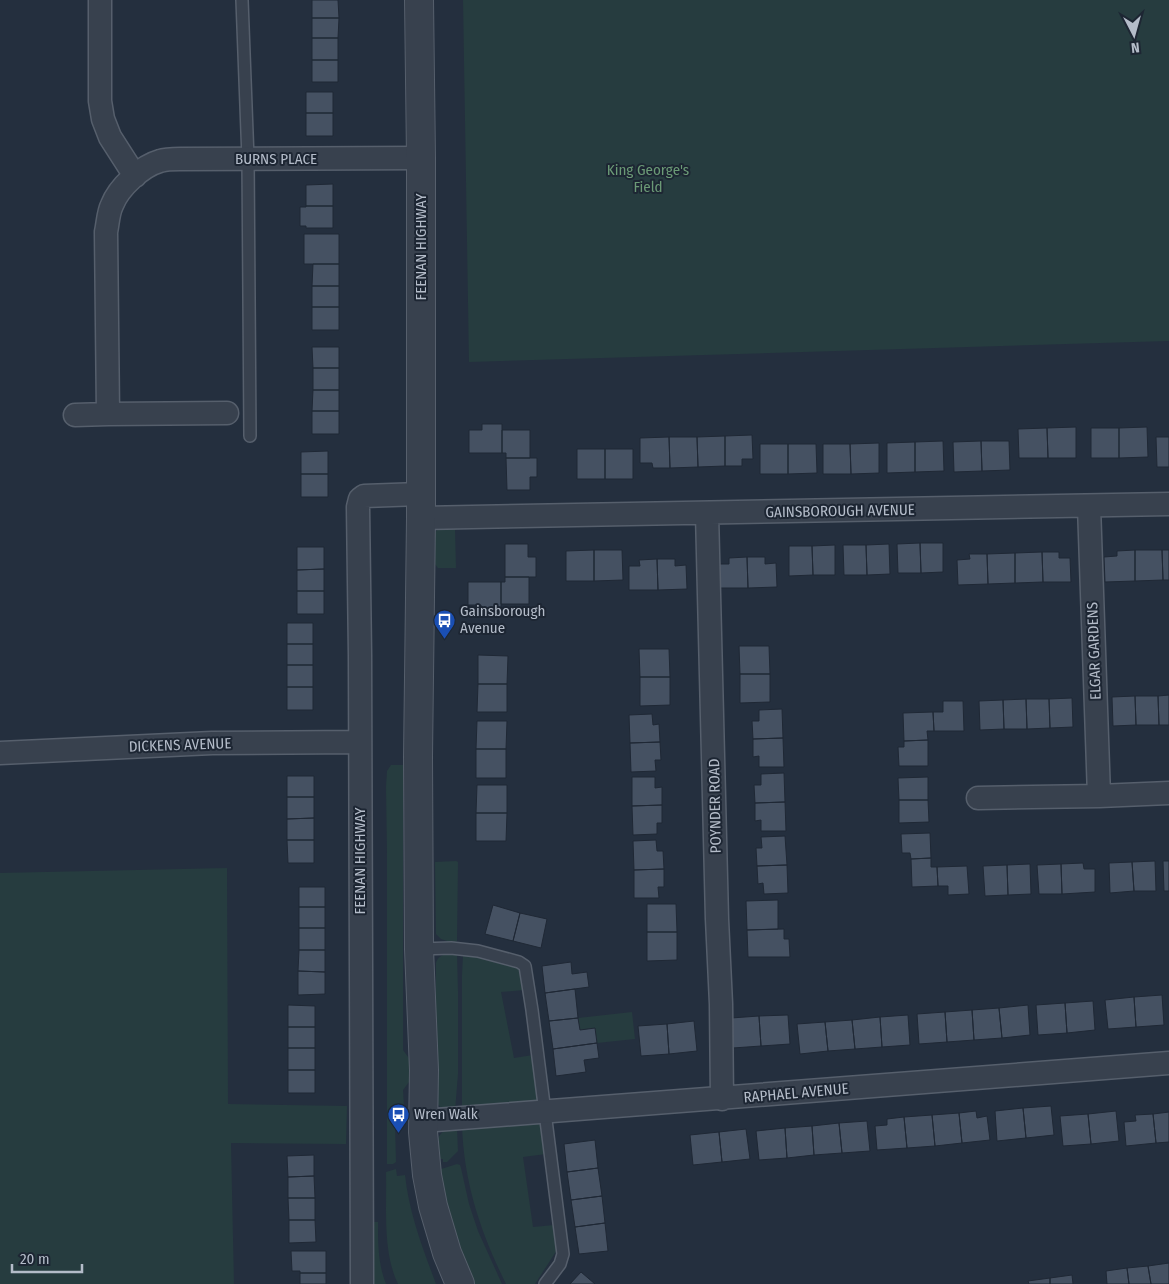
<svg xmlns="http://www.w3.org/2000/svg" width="1169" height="1284" font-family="'Fira Sans Condensed',sans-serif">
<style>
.green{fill:#263c3f}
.building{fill:#455162;stroke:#1f2835}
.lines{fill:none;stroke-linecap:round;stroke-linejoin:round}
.service-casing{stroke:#565f6c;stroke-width:14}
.minor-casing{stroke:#565f6c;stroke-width:25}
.tertiary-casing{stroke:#565f6c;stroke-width:30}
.service{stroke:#38414e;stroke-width:11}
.minor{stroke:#38414e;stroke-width:22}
.tertiary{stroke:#38414e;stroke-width:28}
.labels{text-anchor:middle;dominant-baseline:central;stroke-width:4;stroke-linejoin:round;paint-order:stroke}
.street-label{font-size:15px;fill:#b4bcc9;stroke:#1d2633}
.park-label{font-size:15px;fill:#6b9a76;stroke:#1d2633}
.poi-label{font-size:15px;fill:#b4bcc9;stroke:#1d2633;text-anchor:start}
</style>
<rect width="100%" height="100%" fill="#242f3e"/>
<path class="green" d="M463,0H1169V341L469,362Z
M440,528H455L456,568H438L434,563L433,536L435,532Z
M391,765H403V1050L411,1061L412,1078L403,1090L405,1123H395L396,1162L393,1164H387V853L386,787L387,771Z
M456,861L458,862L457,941L453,943L441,939L436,934L435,862Z
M227,868L228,1104L347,1106L346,1144L231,1143L234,1284H0V873Z
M457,953L458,992V1074L455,1111L443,1110L435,1101L436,963C439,953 448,954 457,953Z
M463,955H466L517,968L520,971L524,990L501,992L514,1058L533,1055L538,1099L536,1103L462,1111V975Z
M632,1012L635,1039L597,1043L595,1028L580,1030L578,1018Z
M533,1120L541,1123L546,1154L523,1157L533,1227L554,1225L557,1250L535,1284H506C481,1233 464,1184 462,1126Z
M457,1127L458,1151L447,1162H443V1159H438L437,1140C442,1130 447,1128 457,1127Z
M457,1164L460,1165L461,1168L469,1204L478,1231L502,1284H473L460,1257L438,1170Z
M396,1169L397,1176L405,1175C409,1213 423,1249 436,1284H398C382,1251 387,1207 386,1172Z
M369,1222H378C378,1243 378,1264 386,1284H370Z"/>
<path class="building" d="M312,0H338L339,18H312Z
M312,18H339L338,38H312Z
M312,38H338V60H312Z
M312,60H338V82H312Z
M306,92H333V113H306Z
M306,113H333V136H306Z
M333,184V206H306V185Z
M306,206H333V228H306V226H300V207H306Z
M304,234H339V264H304Z
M313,264H339V286H312Z
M312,286H339V307H312Z
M312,307H339V330H312Z
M312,347H339V368H313Z
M313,368H339V390H313Z
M313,390H339V411H312Z
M312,411H339V434H312Z
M482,424H502V453H469V430H482Z
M1076,427V458H1048L1047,428Z
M1147,427L1148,457L1119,458V428Z
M1047,428L1048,458H1019L1018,429Z
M1091,428H1119V458H1091Z
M502,430H530V458H506V453H502Z
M752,435L753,459H742V466H725V436Z
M725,436V466L698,467L697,437Z
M669,437L670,468H653L652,463H640V438Z
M669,437H697L698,467L670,468Z
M1156,437H1169V467H1157Z
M943,441L944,471L915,472V442Z
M981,441H1009L1010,470L982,471Z
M981,441L982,471L954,472L953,442Z
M915,442V472L887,473V443Z
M879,443V473L851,474L850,444Z
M760,444H788V474H760Z
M788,444H816L817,473L788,474Z
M823,444H850L851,474H823Z
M577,449H605V479H577Z
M605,449H633V479H605Z
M328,451V474H301V452Z
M506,458H537V477H530V490H507Z
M301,474H328V497H301Z
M920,543H943V572L921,573Z
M920,543L921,573H898L897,544Z
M505,544H528V557H536V577H505Z
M889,544L890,574L867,575L866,545Z
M835,545V575H813L812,546Z
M843,545H866L867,575H844Z
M789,546H812L813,575L789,576Z
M297,547H324V569L297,570Z
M594,550H622L623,580L594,581Z
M594,550V581H566V551Z
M1135,550V581L1105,582L1104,557L1117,556V551Z
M1135,550H1162L1163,580L1135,581Z
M1162,550H1169V580H1163Z
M1042,552H1059V558H1070L1071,582H1043Z
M1042,552L1043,582L1015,583V553Z
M1015,553V583L988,584L987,554Z
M969,554H987L988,584L958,585L957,560L970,559Z
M747,557L748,588H719V564H729V558Z
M747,557H765V564L776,563L777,587L748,588Z
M657,559L658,590H629V566H640L639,560Z
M657,559H675V566L686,565L687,589L658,590Z
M324,569V591H297V570Z
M505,577H529V604H501V582H505Z
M468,582H501V611H481V605H468Z
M297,591H324V614H297Z
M287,623H313V644H287Z
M287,644H313V665H287Z
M739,646H769L770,674H740Z
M639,649H669L670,677H640Z
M478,655L508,656L507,684H478Z
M287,665H313V687H287Z
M740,674H770V702L740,703Z
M640,677H670V705L640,706Z
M478,684H507V712H477Z
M287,687H313V710H287Z
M1169,695V725H1159L1158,696Z
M1135,696H1158L1159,725H1136Z
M1135,696L1136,725L1113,726L1112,697Z
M1072,698L1073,727L1050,728L1049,699Z
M1026,699L1027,729H1004L1003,700Z
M1026,699H1049L1050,728L1027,729Z
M1003,700L1004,729L980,730L979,701Z
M943,701H963L964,731H934L933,712H943Z
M782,709L783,738L753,739L752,721H759V710Z
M933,712L934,731H927L928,740L904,741L903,713Z
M652,714L653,725L659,724L660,742L630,743L629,715Z
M477,721H507L506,749H476Z
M783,738L784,767H759V756L753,757V739Z
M928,740V766H899L898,747H904V741Z
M660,742L661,760H655L656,771L631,772L630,743Z
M476,749H506V778H476Z
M784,773L785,802L755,803L754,785H761V774Z
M287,776H314V797H287Z
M632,777H655V788L662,787V805L632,806Z
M928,777V800H899L898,778Z
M477,785H507V813H476Z
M287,797H314V818L287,819Z
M899,800H928L929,822L899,823Z
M785,802L786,831H761V820L755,821V803Z
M662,805V823H657V834L633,835L632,806Z
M476,813H507L506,841H476Z
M314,818V840H287V819Z
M930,833L931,858L911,859L910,853H902L901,834Z
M785,836L787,865L757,866L756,848H762L761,837Z
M287,840H314V863H288Z
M656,840L657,851H663L664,869L634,870L633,841Z
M931,858V867H937L938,886L912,887L911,859Z
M1155,861L1156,891H1134L1132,862Z
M1163,861H1169V891H1164Z
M1132,862L1134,891L1110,893L1109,863Z
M1083,863L1084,869H1095V892L1062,894L1061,864Z
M1030,864L1031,894L1008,895L1007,865Z
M1061,864L1062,894H1039L1037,865Z
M787,865L788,893L764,894L763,883L758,884L757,866Z
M1007,865L1008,895L985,896L983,866Z
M967,866L969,894L948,895V886H938L937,867Z
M664,869V887H658L659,898H634V870Z
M299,887H325V907H299Z
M778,900V929L747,930L746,901Z
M647,904H676L677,932H647Z
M493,905L520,913L513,941L485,934Z
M299,907H325V928H299Z
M520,913L547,919L541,948L513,941Z
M299,928H325V950H299Z
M784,929V939H789L790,957H748L747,930Z
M647,932H677V960L647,961Z
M299,950H325V972L298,971Z
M571,962L572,974L587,972L589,987L545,993L542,966Z
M298,971L325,972V994L298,995Z
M575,989L578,1018L549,1021L545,993Z
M1162,995L1164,1025L1136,1027L1134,997Z
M1134,997L1136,1027L1108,1029L1105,1000Z
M1093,1001L1095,1030L1067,1033L1065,1003Z
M1065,1003L1067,1033L1038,1035L1036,1005Z
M288,1005L315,1006V1027H288Z
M1028,1005L1030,1035L1002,1038L999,1008Z
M999,1008L1002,1038L974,1040L972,1010Z
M972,1010L974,1040L947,1042L945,1012Z
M945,1012L947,1042L919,1044L917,1014Z
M788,1015L790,1044L761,1046L759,1016Z
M908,1015L910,1045L882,1047L880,1017Z
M759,1016L761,1046L733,1048L731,1018Z
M880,1017L882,1047L855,1049L852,1020Z
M578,1018L580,1030L595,1028L597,1043L553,1049L549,1021Z
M852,1020L855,1049L828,1051L825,1022Z
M694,1021L697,1051L669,1054L667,1024Z
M825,1022L828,1051L800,1054L797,1024Z
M667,1024L669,1054L641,1056L638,1026Z
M288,1027H315V1048H288Z
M597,1043L599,1058L584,1060L586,1072L556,1076L553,1049Z
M288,1048H315V1070H288Z
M288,1070H315V1093H288Z
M1051,1106L1054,1135L1026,1138L1023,1108Z
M1023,1108L1026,1138L997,1141L995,1111Z
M976,1111L977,1118L987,1116L990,1140L962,1143L959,1113Z
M1116,1111L1119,1141L1091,1144L1088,1114Z
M1169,1112V1142L1156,1143L1153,1114Z
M959,1113L962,1143L935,1146L932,1115Z
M1088,1114L1091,1144L1063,1146L1060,1116Z
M1153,1114L1156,1143L1126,1146L1124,1122L1136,1121L1135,1115Z
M932,1115L935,1146L907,1148L904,1117Z
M904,1117L907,1148L877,1150L875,1126L887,1125V1119Z
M867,1121L870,1151L842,1153L839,1123Z
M839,1123L842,1153L814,1155L812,1126Z
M812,1126L814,1155L787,1158L785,1128Z
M785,1128L787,1158L759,1160L756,1131Z
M746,1129L750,1159L722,1162L719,1132Z
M719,1132L722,1162L693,1165L690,1135Z
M595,1140L598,1168L567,1172L564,1144Z
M314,1155V1176L288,1177L287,1156Z
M598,1168L602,1196L571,1200L567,1172Z
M314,1176L315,1198H288V1177Z
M602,1196L605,1223L575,1227L571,1200Z
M288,1198H315V1220H289Z
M289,1220H315L316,1242L289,1243Z
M605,1223L608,1251L579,1254L575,1227Z
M291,1251H326V1273H300V1271H292Z
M1169,1263V1284H1151L1148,1266Z
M1148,1266L1151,1284H1129L1127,1268Z
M1127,1268L1129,1284H1107L1106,1271Z
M581,1272L595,1284H570Z
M300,1273H326V1284H300Z
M1072,1275L1073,1284H1050V1278Z
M1050,1278V1284H1029L1028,1281Z"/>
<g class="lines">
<defs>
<path id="service" d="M242,0L248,159L250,436
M419,949L451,948L478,951L519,962L525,966L532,1010L563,1254L560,1264L545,1284"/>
<path id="minor" d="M100,0V101L103,119L110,137L135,176
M108,414L106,232C108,223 108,213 112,205C119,187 142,166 160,161C166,159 174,159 180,159L421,158
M75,415L108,414L227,413
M1089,506L1099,796
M707,513L717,919L721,1004L722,1099
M421,518L1169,504
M0,753L212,743L360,742
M978,798L1099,796L1169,793
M423,1121L1169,1063
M362,1284L360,655L358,507L360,499L364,496L420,494"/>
<path id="tertiary" d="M419,0L421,158V518L418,757L419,949L424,1070L423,1132L427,1175L433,1206L447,1253L460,1284"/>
</defs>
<use href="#service" class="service-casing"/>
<use href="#minor" class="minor-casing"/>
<use href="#tertiary" class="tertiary-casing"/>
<use href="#service" class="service"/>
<use href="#minor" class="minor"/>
<use href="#tertiary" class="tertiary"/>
</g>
<defs>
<symbol id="bus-pin" viewBox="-11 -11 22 30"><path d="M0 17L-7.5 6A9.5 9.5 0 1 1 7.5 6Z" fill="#1a4fb4" stroke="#1d2633"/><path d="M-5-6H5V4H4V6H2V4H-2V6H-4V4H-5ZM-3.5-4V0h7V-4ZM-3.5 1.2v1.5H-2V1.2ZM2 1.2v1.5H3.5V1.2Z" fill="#fff"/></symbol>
</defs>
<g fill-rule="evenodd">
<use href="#bus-pin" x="432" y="608" width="25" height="34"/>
<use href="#bus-pin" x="386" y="1102" width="25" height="34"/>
</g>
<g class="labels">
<g class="street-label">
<text x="276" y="159">BURNS PLACE</text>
<text transform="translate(421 247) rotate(-90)">FEENAN HIGHWAY</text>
<text transform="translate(840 511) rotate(-1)">GAINSBOROUGH AVENUE</text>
<text transform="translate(1094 651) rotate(-92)">ELGAR GARDENS</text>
<text transform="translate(180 745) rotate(-2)">DICKENS AVENUE</text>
<text transform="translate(715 806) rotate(-91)">POYNDER ROAD</text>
<text transform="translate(360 861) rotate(-90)">FEENAN HIGHWAY</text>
<text transform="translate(796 1093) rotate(-5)">RAPHAEL AVENUE</text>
</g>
<g class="park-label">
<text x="648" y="170">King George's<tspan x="648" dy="17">Field</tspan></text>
</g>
<g class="poi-label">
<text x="460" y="611">Gainsborough<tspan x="460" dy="17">Avenue</tspan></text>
<text x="414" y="1114">Wren Walk</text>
</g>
</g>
<g transform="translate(1134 35) rotate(174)" stroke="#1d2633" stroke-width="4" paint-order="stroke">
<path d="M0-4L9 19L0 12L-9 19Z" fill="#b4bcc9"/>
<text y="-8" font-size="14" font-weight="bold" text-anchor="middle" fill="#b4bcc9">N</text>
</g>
<path d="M12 1264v8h70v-8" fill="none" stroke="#b4bcc9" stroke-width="2.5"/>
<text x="20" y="1264" font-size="15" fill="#b4bcc9" stroke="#1d2633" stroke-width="4" paint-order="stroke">20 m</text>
</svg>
